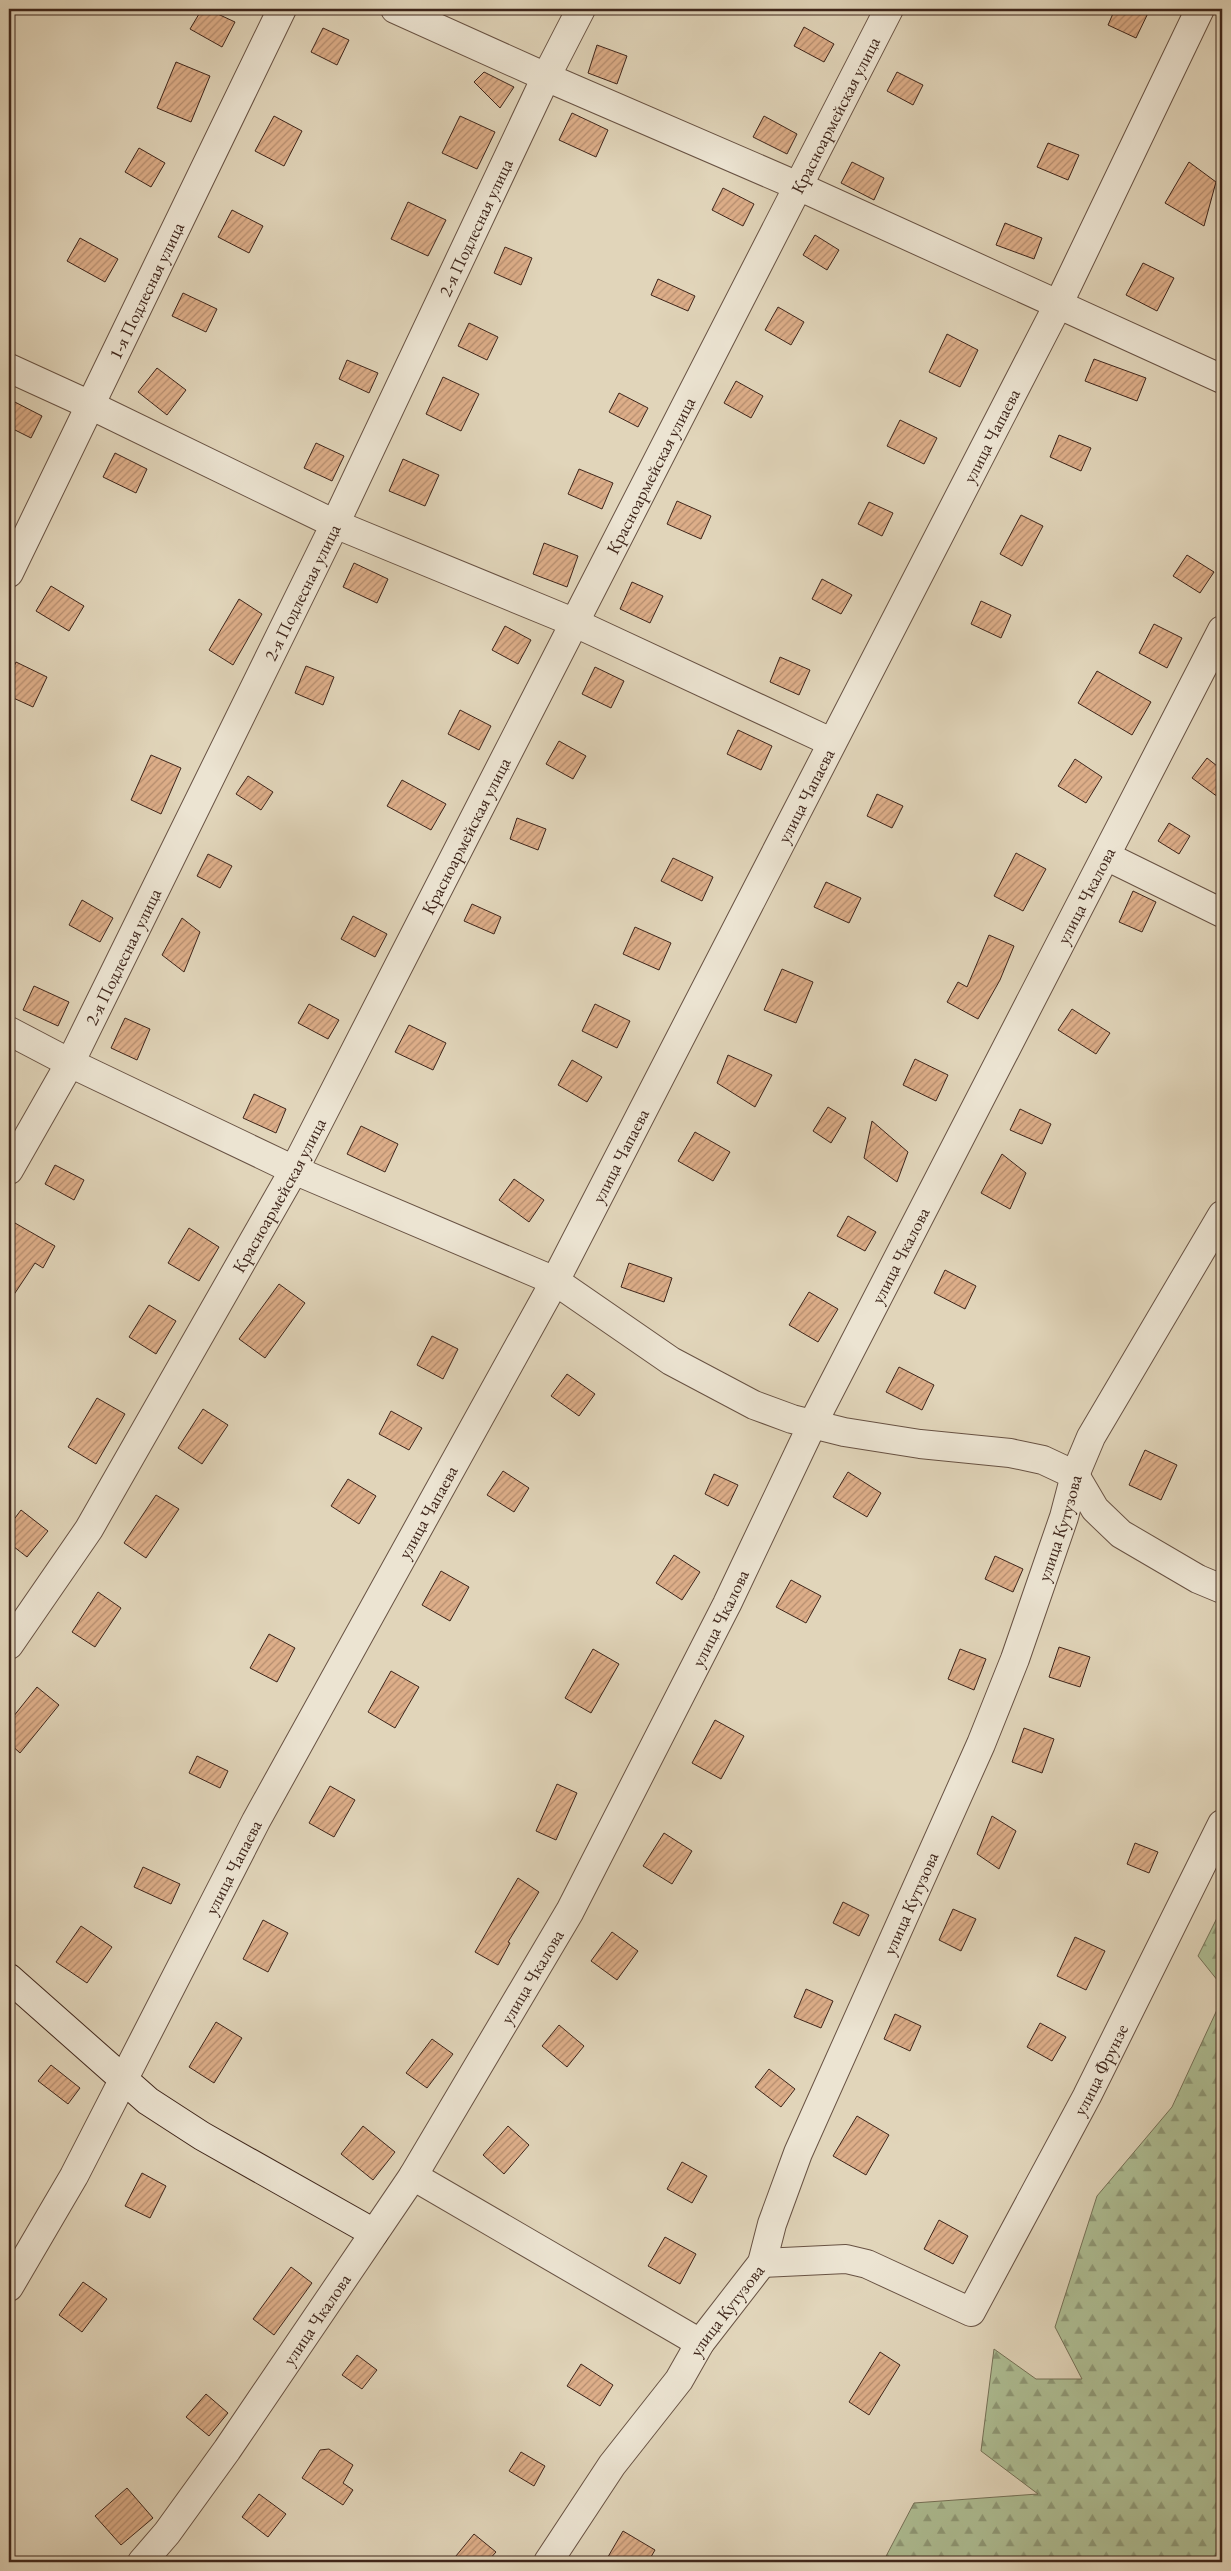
<svg xmlns="http://www.w3.org/2000/svg" width="1231" height="2571" font-family="'EB Garamond',serif">
<style>
.forest{fill:url(#forest-firs);stroke:#767258}
.building{fill:url(#building-hatch);stroke:#3f261b}
.lines{fill:none;stroke-linecap:round;stroke-linejoin:round}
.street-casing{stroke:#685243;stroke-width:30}
.secondary-casing{stroke:#3f261b;stroke-width:30}
.street{stroke:#ece4d2;stroke-width:28}
.secondary{stroke:#ece4d2;stroke-width:28}
.labels{text-anchor:middle;dominant-baseline:central;stroke-width:5;stroke-linejoin:round;paint-order:stroke}
.street-label{font-size:18px;fill:#3f261b;stroke:#ece4d2}
</style>
<defs>
<pattern id="forest-firs" width="22" height="20" patternUnits="userSpaceOnUse" patternTransform="scale(1.25)"><rect width="22" height="20" fill="#aebe94"/><path d="M5 1l3.5 6h-7zM16 11l3.5 6h-7z" fill="#8f9a78"/></pattern>
<pattern id="building-hatch" width="6" height="6" patternUnits="userSpaceOnUse" patternTransform="scale(1.25)"><rect width="6" height="6" fill="#ddae89"/><path d="M-1 1l2-2M0 6l6-6M5 7l2-2" fill="none" stroke="#b58d6f"/></pattern>
</defs>
<rect width="100%" height="100%" fill="#e1d5ba"/>
<filter id="stains"><feTurbulence type="fractalNoise" baseFrequency=".004" numOctaves="4"/><feColorMatrix values="0 0 0 0 .2 0 0 0 0 .09 0 0 0 0 .02 0 0 0 .5 -.17"/></filter>
<radialGradient id="worn" r=".72"><stop offset=".6" stop-color="#630" stop-opacity="0"/><stop offset="1" stop-color="#630" stop-opacity=".3"/></radialGradient>
<path class="forest" d="M1222,1908V1986L1198,1956Z
M1222,1999V2562H883L914,2503L1038,2494L981,2451L994,2349L1036,2379H1082L1055,2327L1097,2196L1172,2107Z"/>
<path class="building" d="M202,9H207L235,22L222,47L190,29Z
M1115,9H1150L1136,38L1108,25Z
M804,27L834,44L824,62L794,46Z
M323,28L349,40L337,65L311,52Z
M597,45L627,56L617,84L588,73Z
M176,62L210,76L191,122L157,108Z
M484,72L514,87L500,108L474,82Z
M897,72L923,85L913,105L887,91Z
M572,113L608,130L596,157L559,140Z
M274,116L302,131L284,166L255,151Z
M460,116L495,132L477,169L442,153Z
M764,116L797,134L787,154L753,137Z
M1048,143L1079,155L1068,180L1037,167Z
M139,148L165,163L151,187L125,172Z
M852,162L884,178L874,200L841,183Z
M1189,162L1216,182L1204,226L1165,203Z
M723,188L754,204L743,226L712,210Z
M408,202L446,220L428,256L391,239Z
M232,210L263,226L249,253L218,237Z
M1005,223L1042,238L1034,259L996,245Z
M815,235L839,250L827,270L803,255Z
M80,238L118,259L105,282L67,261Z
M505,247L532,258L521,285L494,273Z
M1143,263L1174,278L1157,311L1126,295Z
M658,279L695,296L688,311L651,295Z
M183,293L217,309L206,332L172,316Z
M778,307L804,322L791,345L765,330Z
M469,323L498,337L487,360L458,346Z
M947,334L978,350L960,387L929,372Z
M1094,359L1146,378L1137,401L1085,381Z
M347,360L378,373L369,393L339,379Z
M157,368L186,390L167,415L138,392Z
M443,377L479,394L461,431L426,414Z
M736,381L763,396L751,418L724,403Z
M619,393L648,408L638,427L609,412Z
M9,399L42,416L31,438L9,427Z
M900,420L937,438L924,464L887,446Z
M1059,435L1091,448L1081,471L1050,457Z
M316,443L344,456L332,481L304,468Z
M115,453L147,469L136,493L103,477Z
M403,459L439,475L425,506L389,491Z
M579,469L613,483L602,509L568,494Z
M677,501L711,516L701,539L667,524Z
M869,502L893,513L882,536L858,524Z
M1021,515L1043,526L1022,566L1000,554Z
M544,543L578,556L567,587L533,574Z
M1187,555L1214,572L1200,593L1173,576Z
M354,563L388,579L377,603L343,587Z
M822,579L852,595L841,614L812,599Z
M632,582L663,596L650,623L620,609Z
M51,586L84,606L69,631L36,611Z
M239,599L262,614L233,665L209,650Z
M981,601L1011,615L1001,638L971,624Z
M1154,624L1182,638L1167,668L1139,653Z
M505,626L531,640L518,664L492,650Z
M780,657L810,670L799,695L770,682Z
M16,662L47,677L33,707L9,696V678Z
M306,666L334,677L323,705L295,693Z
M595,667L624,681L611,708L582,694Z
M1097,671L1151,702L1132,735L1078,703Z
M460,710L491,726L479,750L448,734Z
M738,730L772,746L761,770L727,754Z
M559,741L586,756L573,779L546,764Z
M151,755L181,768L161,814L131,800Z
M1207,758L1222,770V800L1192,778Z
M1075,759L1102,777L1086,803L1058,786Z
M248,776L273,792L261,810L236,794Z
M402,780L446,804L431,830L387,806Z
M877,794L903,806L892,828L867,816Z
M517,818L546,829L538,850L510,839Z
M1169,823L1190,836L1179,854L1158,841Z
M1016,853L1046,869L1023,911L994,896Z
M208,854L232,866L220,888L197,876Z
M673,858L713,877L702,901L661,881Z
M826,882L861,898L849,923L814,907Z
M1133,891L1156,902L1142,932L1119,922Z
M82,900L113,918L100,942L69,925Z
M472,904L501,917L494,934L464,921Z
M353,916L387,934L375,957L341,939Z
M182,918L200,932L184,972L162,955Z
M635,927L671,943L659,970L623,954Z
M989,935L1014,946L1000,980L978,1019L947,1002L958,982L967,987Z
M782,969L813,982L796,1023L764,1010Z
M34,986L69,1002L58,1026L23,1010Z
M309,1004L339,1020L328,1039L298,1023Z
M595,1004L630,1021L617,1048L582,1031Z
M1072,1009L1110,1033L1096,1054L1058,1030Z
M125,1018L150,1029L137,1060L111,1048Z
M409,1025L446,1043L433,1070L395,1052Z
M728,1055L772,1075L755,1107L717,1083Z
M915,1059L948,1075L936,1101L903,1085Z
M572,1060L602,1077L587,1102L558,1085Z
M254,1094L286,1109L276,1133L243,1118Z
M828,1107L846,1118L831,1143L813,1131Z
M1020,1109L1051,1124L1042,1144L1010,1130Z
M872,1121L908,1152L897,1182L864,1158Z
M361,1126L398,1144L385,1172L347,1154Z
M695,1132L730,1152L713,1181L678,1161Z
M1002,1154L1026,1173L1010,1209L981,1193Z
M55,1165L84,1180L74,1200L45,1184Z
M514,1179L544,1200L529,1222L499,1200Z
M848,1216L876,1232L865,1251L837,1236Z
M15,1223L55,1246L43,1268L35,1263L9,1302V1234Z
M189,1228L219,1247L199,1281L168,1263Z
M629,1263L672,1278L664,1302L621,1287Z
M945,1270L976,1286L965,1309L934,1293Z
M279,1284L305,1303L265,1358L239,1339Z
M809,1292L838,1309L818,1342L789,1325Z
M149,1305L176,1321L156,1354L129,1337Z
M432,1336L458,1349L443,1379L417,1365Z
M899,1367L934,1385L922,1410L886,1392Z
M567,1374L595,1394L579,1416L551,1396Z
M97,1398L125,1414L96,1464L68,1447Z
M203,1409L228,1425L202,1464L178,1448Z
M391,1411L422,1428L409,1450L379,1434Z
M1145,1450L1177,1465L1161,1500L1129,1485Z
M503,1471L529,1488L514,1512L487,1495Z
M848,1472L881,1493L867,1517L833,1497Z
M714,1474L738,1485L728,1506L705,1494Z
M348,1479L376,1496L359,1524L331,1506Z
M156,1495L179,1509L146,1558L124,1543Z
M21,1510L48,1531L27,1557L9,1543V1526Z
M674,1555L700,1572L682,1600L656,1583Z
M995,1556L1023,1569L1013,1592L985,1579Z
M441,1571L469,1587L450,1621L422,1605Z
M791,1580L821,1596L806,1623L776,1607Z
M98,1592L121,1608L95,1647L72,1632Z
M269,1634L295,1648L277,1682L250,1668Z
M1059,1647L1090,1657L1080,1687L1049,1677Z
M593,1649L619,1664L591,1713L565,1698Z
M960,1649L986,1659L974,1690L948,1679Z
M391,1671L419,1687L395,1728L368,1712Z
M37,1687L59,1705L20,1753L9,1743V1722Z
M715,1720L744,1736L721,1779L692,1763Z
M1024,1728L1054,1739L1042,1773L1012,1762Z
M197,1756L228,1771L220,1788L189,1773Z
M557,1784L577,1793L556,1840L536,1831Z
M330,1786L355,1800L334,1837L309,1823Z
M992,1816L1016,1831L999,1869L977,1854Z
M664,1833L692,1851L672,1884L643,1866Z
M1135,1843L1158,1852L1149,1873L1127,1864Z
M143,1867L180,1884L171,1904L134,1887Z
M518,1878L539,1892L508,1942L510,1943L498,1965L475,1952Z
M843,1902L869,1915L859,1936L833,1923Z
M953,1909L976,1919L961,1951L939,1940Z
M263,1920L288,1933L268,1972L243,1959Z
M81,1926L112,1947L87,1983L56,1962Z
M612,1932L638,1951L617,1980L591,1961Z
M1075,1937L1105,1951L1086,1990L1057,1976Z
M806,1989L833,2001L821,2028L794,2017Z
M895,2014L921,2026L910,2051L884,2039Z
M216,2022L242,2038L214,2083L189,2067Z
M1040,2023L1066,2037L1052,2061L1027,2047Z
M559,2025L584,2046L567,2067L542,2046Z
M432,2039L453,2054L427,2088L406,2073Z
M51,2065L80,2088L68,2104L38,2081Z
M769,2069L795,2089L781,2107L755,2087Z
M857,2116L889,2135L866,2175L833,2156Z
M363,2126L395,2152L373,2180L341,2154Z
M508,2126L529,2145L504,2174L483,2155Z
M682,2162L707,2176L692,2203L667,2189Z
M142,2173L166,2186L150,2218L125,2206Z
M939,2220L968,2236L953,2264L924,2249Z
M665,2237L696,2254L680,2284L648,2266Z
M291,2267L312,2283L274,2335L253,2319Z
M83,2282L107,2299L82,2332L59,2315Z
M880,2352L900,2365L869,2415L849,2402Z
M357,2355L377,2370L362,2389L342,2375Z
M581,2364L613,2385L600,2406L567,2386Z
M206,2394L228,2413L209,2436L186,2417Z
M329,2449L353,2465L343,2483L353,2490L343,2505L302,2478L320,2450Z
M521,2452L545,2466L534,2486L509,2471Z
M127,2488L153,2518L121,2545L95,2516Z
M259,2494L286,2514L268,2537L242,2517Z
M623,2531L655,2550L648,2562H605Z
M474,2534L496,2552L487,2562H451Z"/>
<g class="lines">
<defs>
<g id="street">
<path d="M395,9L546,77L798,186L1222,379"/>
<path d="M9,368L90,405L335,524L573,622L831,742"/>
<path id="s1" d="M9,573L282,9"/>
<path d="M1106,856L1222,913"/>
<path d="M9,1031L70,1063L294,1170L555,1281L671,1361L754,1405L792,1419L844,1432L920,1444L1010,1453L1043,1460L1075,1475L1095,1509L1121,1534L1198,1579L1222,1589"/>
<path id="s2" d="M9,1170L70,1063L335,524L546,77L581,9"/>
<path id="s3" d="M9,1645L89,1529L294,1170L889,9"/>
<path d="M413,2176L700,2343"/>
<path id="s4" d="M762,2263L846,2259L867,2264L971,2312L1087,2096L1222,1824"/>
<path id="s5" d="M9,2287L74,2176L256,1821L555,1281L1058,305L1200,9"/>
<path id="s6" d="M142,2562L167,2533L227,2450L413,2176L570,1911L727,1604L813,1423L1222,630"/>
<path id="s7" d="M548,2562L612,2465L679,2380L700,2343L762,2263L772,2224L798,2153L981,1744L1015,1659L1064,1517L1075,1475L1091,1437L1222,1215"/>
</g>
<path id="secondary" d="M9,1978L148,2101L202,2136L374,2233"/>
</defs>
<use href="#street" class="street-casing"/>
<use href="#secondary" class="secondary-casing"/>
<use href="#street" class="street"/>
<use href="#secondary" class="secondary"/>
</g>
<g class="labels">
<g class="street-label">
<text stroke="none"><textPath href="#s3" startOffset="1740">Красноармейская улица</textPath></text>
<text stroke="none"><textPath href="#s2" startOffset="1052">2-я Подлесная улица</textPath></text>
<text stroke="none"><textPath href="#s1" startOffset="314">1-я Подлесная улица</textPath></text>
<text stroke="none"><textPath href="#s5" startOffset="2096">улица Чапаева</textPath></text>
<text stroke="none"><textPath href="#s3" startOffset="1335">Красноармейская улица</textPath></text>
<text stroke="none"><textPath href="#s2" startOffset="648">2-я Подлесная улица</textPath></text>
<text stroke="none"><textPath href="#s5" startOffset="1691">улица Чапаева</textPath></text>
<text stroke="none"><textPath href="#s3" startOffset="930">Красноармейская улица</textPath></text>
<text stroke="none"><textPath href="#s6" startOffset="1919">улица Чкалова</textPath></text>
<text stroke="none"><textPath href="#s2" startOffset="242">2-я Подлесная улица</textPath></text>
<text stroke="none"><textPath href="#s5" startOffset="1286">улица Чапаева</textPath></text>
<text stroke="none"><textPath href="#s3" startOffset="525">Красноармейская улица</textPath></text>
<text stroke="none"><textPath href="#s6" startOffset="1514">улица Чкалова</textPath></text>
<text stroke="none"><textPath href="#s5" startOffset="881">улица Чапаева</textPath></text>
<text stroke="none"><textPath href="#s7" startOffset="1162">улица Кутузова</textPath></text>
<text stroke="none"><textPath href="#s6" startOffset="1109">улица Чкалова</textPath></text>
<text stroke="none"><textPath href="#s5" startOffset="476">улица Чапаева</textPath></text>
<text stroke="none"><textPath href="#s7" startOffset="758">улица Кутузова</textPath></text>
<text stroke="none"><textPath href="#s6" startOffset="704">улица Чкалова</textPath></text>
<text stroke="none"><textPath href="#s4" startOffset="495">улица Фрунзе</textPath></text>
<text stroke="none"><textPath href="#s7" startOffset="309">улица Кутузова</textPath></text>
<text stroke="none"><textPath href="#s6" startOffset="299">улица Чкалова</textPath></text>
</g>
</g>
<rect width="1231" height="2571" fill="none" stroke="#e1d5ba" stroke-width="30"/>
<rect x="10" y="10" width="1211" height="2551" fill="none" stroke="#3f261b" stroke-width="2.5"/>
<rect x="15" y="15" width="1201" height="2541" fill="none" stroke="#3f261b"/>
<rect width="100%" height="100%" filter="url(#stains)"/>
<rect width="100%" height="100%" fill="url(#worn)"/>
</svg>
